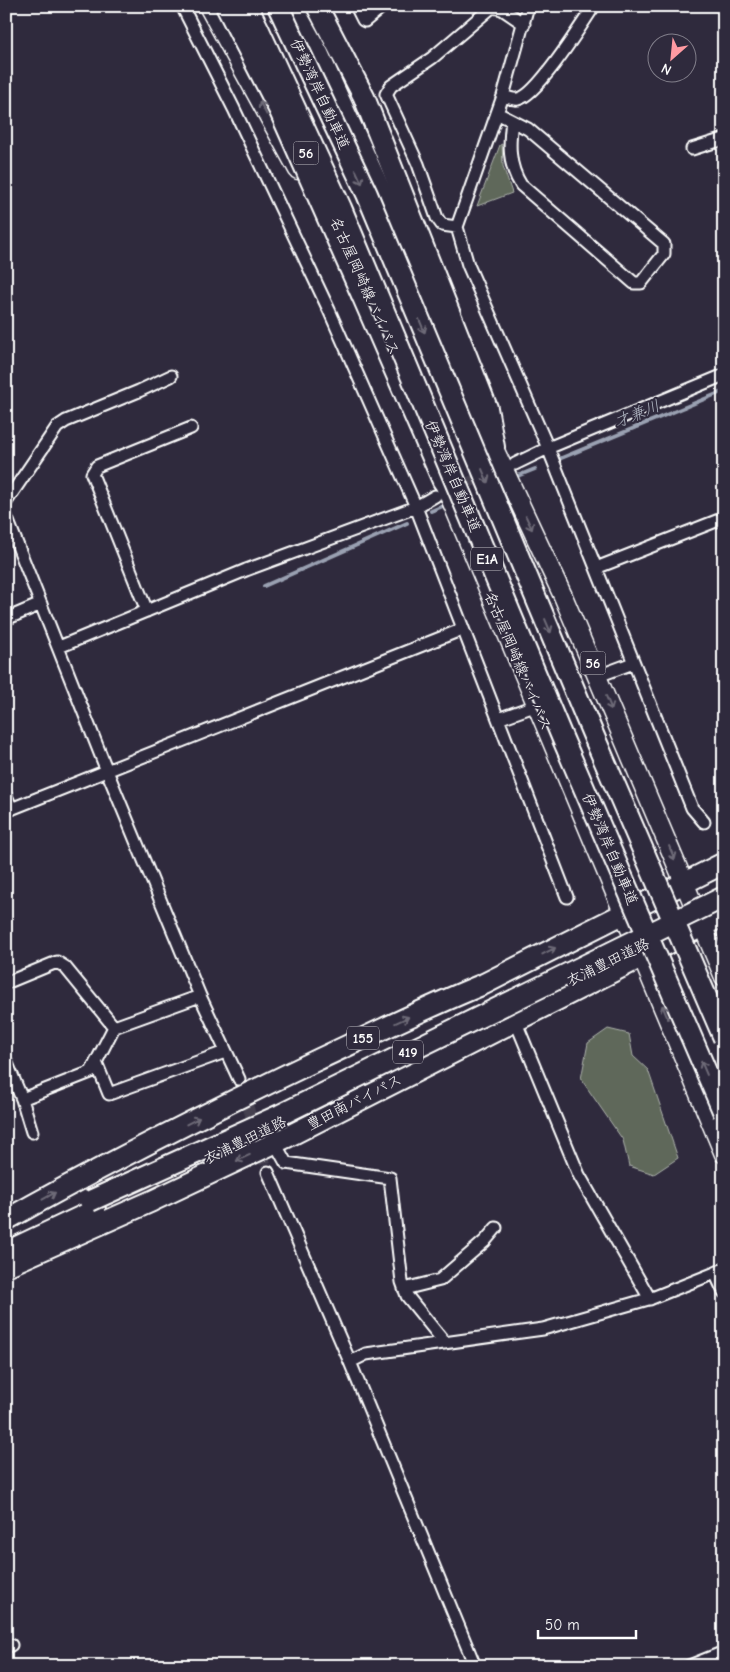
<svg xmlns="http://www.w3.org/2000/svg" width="730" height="1672" font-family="'Comic Neue','Klee One',sans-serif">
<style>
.green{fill:#5e675a;stroke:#aeb3ac}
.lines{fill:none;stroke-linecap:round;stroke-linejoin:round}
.stream{stroke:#9aa1b2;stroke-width:4}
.street-tunnel{stroke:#443f50;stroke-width:11;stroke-dasharray:11 5.5;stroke-linecap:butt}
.street-casing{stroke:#fff;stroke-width:15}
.primary-casing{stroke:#fff;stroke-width:21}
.highway-casing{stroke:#fff;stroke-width:24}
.street{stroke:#2f2a3d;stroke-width:11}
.primary{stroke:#2f2a3d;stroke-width:18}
.highway{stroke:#2f2a3d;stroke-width:20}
.highway-bridge-casing{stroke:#fff;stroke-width:24;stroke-linecap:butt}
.highway-bridge{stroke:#2f2a3d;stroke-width:20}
.oneway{stroke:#6d6a77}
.labels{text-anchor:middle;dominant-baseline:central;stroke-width:4;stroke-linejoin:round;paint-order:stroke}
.shield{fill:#2f2a3d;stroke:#c1bfc5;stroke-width:1}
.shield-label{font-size:14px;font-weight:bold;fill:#fff}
.street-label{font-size:15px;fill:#fff;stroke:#2f2a3d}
.water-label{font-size:16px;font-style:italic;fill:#b3b9c5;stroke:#2f2a3d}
</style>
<rect width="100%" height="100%" fill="#2f2a3d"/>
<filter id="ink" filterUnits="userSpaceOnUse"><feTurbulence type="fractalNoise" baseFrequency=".02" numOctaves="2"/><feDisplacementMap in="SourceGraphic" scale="10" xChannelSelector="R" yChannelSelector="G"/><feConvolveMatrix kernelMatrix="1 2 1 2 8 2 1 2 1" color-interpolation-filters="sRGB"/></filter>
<g filter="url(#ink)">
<path class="green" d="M502,144L503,166L512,193L477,206L500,145Z
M608,1029L629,1034L633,1056L648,1070L678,1158L654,1174L629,1166L623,1140L581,1079L588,1043Z"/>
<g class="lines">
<path class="stream" d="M559,459L724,391
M515,477L535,469
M431,511L443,506
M264,586L407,523"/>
<path class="street-tunnel" d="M453,489L489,474
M243,1090L268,1172"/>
<defs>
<path id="street" d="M182,6L234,109L329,310L416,507L567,897
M356,6L363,20L365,21L383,6
M528,6L503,96L457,227L468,265L548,448L692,808L704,822
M503,96C507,97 513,100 518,99C537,96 582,24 594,6
M497,113L528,129L664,244V254L641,283H634L521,185C508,165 509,143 512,121
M692,149L724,139
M457,227L442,225L437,218L418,164L386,94L391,86L432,58L492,7L502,9L524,24
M515,464L548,448L724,375
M6,502L57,427L66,421L139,391L171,376
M6,516L107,771L200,996L239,1079
M596,568L724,518
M147,611L92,474L97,466L191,428
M6,619L41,604
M59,647L246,570L416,507L435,496
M598,676L633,663
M498,719L537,705
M6,796L12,809
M6,811L463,629
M6,983L57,962L65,967L114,1027
M515,1020L579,1175L650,1299
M6,1061L22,1099L32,1132
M96,1062L109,1094L225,1052
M22,1099L91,1072L114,1027L200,996
M275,1143L286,1163L390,1178L402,1282L407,1296L445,1343
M268,1172L350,1362L475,1666
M724,1269L715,1273L724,1292
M404,1289L440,1280L485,1241L496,1228
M350,1362L366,1354L543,1329L652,1298L715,1273
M6,1647L11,1645
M689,1666L724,1652"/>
<path id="primary" d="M208,6L298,170
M293,6L319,53L423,282L470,397L563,596L724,977
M441,469L443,481L724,1154"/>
<path id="highway" d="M317,6L364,97L487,408L494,447
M362,295L443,481
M6,1220C107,1163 211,1111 315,1061C371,1035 427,1007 484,984L724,863
M6,1252L95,1210
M6,1266L152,1201L285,1138L724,915"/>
</defs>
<use href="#street" class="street-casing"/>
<use href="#primary" class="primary-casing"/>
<use href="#highway" class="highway-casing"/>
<use href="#street" class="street"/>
<use href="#primary" class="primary"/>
<use href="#highway" class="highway"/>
<defs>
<path id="highway-bridge" d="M226,6L279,109L362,295
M247,6L258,28L341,208L562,737L724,1113
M278,6L367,194L592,732L724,1038
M90,1201L280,1115L724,897"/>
</defs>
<use href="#highway-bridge" class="highway-bridge-casing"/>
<use href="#highway-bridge" class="highway-bridge"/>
</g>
<defs><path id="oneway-shaft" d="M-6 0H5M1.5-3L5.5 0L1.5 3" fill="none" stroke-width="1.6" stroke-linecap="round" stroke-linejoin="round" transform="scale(1.25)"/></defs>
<g class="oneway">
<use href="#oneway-shaft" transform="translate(263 108) rotate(-118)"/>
<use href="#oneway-shaft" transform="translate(359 177) rotate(65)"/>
<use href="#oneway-shaft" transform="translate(422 326) rotate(67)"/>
<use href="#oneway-shaft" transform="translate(485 476) rotate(67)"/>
<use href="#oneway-shaft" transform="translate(529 523) rotate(65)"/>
<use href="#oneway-shaft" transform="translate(548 626) rotate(67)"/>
<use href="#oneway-shaft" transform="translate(609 703) rotate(67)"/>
<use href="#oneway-shaft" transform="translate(672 853) rotate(67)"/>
<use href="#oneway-shaft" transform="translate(549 951) rotate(-27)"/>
<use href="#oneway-shaft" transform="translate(665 1012) rotate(-113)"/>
<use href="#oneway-shaft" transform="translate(402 1020) rotate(-25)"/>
<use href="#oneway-shaft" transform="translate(704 1068) rotate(-113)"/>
<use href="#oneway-shaft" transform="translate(193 1121) rotate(-27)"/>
<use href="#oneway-shaft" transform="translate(243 1158) rotate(155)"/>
<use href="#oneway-shaft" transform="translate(49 1196) rotate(-29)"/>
</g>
</g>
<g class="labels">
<g class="shield">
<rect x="293.5" y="141.5" width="25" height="23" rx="4"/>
<rect x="471" y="547.5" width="32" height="23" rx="4"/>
<rect x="580.5" y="651.5" width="25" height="23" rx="4"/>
<rect x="347" y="1026.5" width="32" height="23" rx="4"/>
<rect x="393" y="1040.5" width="30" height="23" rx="4"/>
</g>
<g class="shield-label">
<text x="306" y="153">56</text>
<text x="487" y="559">E1A</text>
<text x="593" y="663">56</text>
<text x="363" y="1038">155</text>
<text x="408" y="1052">419</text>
</g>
<g class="street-label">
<text transform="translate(320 94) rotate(65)">伊勢湾岸自動車道</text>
<text transform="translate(365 286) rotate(66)">名古屋岡崎線バイパス</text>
<text transform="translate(453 476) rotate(67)">伊勢湾岸自動車道</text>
<text transform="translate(518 661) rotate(67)">名古屋岡崎線バイパス</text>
<text transform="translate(610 849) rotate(67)">伊勢湾岸自動車道</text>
<text transform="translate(608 962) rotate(-26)">衣浦豊田道路</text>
<text transform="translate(354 1102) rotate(-27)">豊田南バイパス</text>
<text transform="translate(245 1140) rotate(-26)">衣浦豊田道路</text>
</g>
<g class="water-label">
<text transform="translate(637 414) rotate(-22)">才兼川</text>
</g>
</g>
<rect width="730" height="1672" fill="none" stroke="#2f2a3d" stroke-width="25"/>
<rect x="12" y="12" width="705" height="1647" fill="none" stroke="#fff" stroke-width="2" filter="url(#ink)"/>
<g transform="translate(672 58) rotate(207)"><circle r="24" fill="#2f2a3d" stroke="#827f8b"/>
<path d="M0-4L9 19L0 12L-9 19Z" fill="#ff9aa2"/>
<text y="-8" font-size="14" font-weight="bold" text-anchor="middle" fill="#ffffff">N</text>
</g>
<path d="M538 1630v8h98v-8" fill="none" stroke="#ffffff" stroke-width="2.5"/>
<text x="545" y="1630" font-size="15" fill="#ffffff" stroke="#2f2a3d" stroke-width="4" paint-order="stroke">50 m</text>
</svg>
